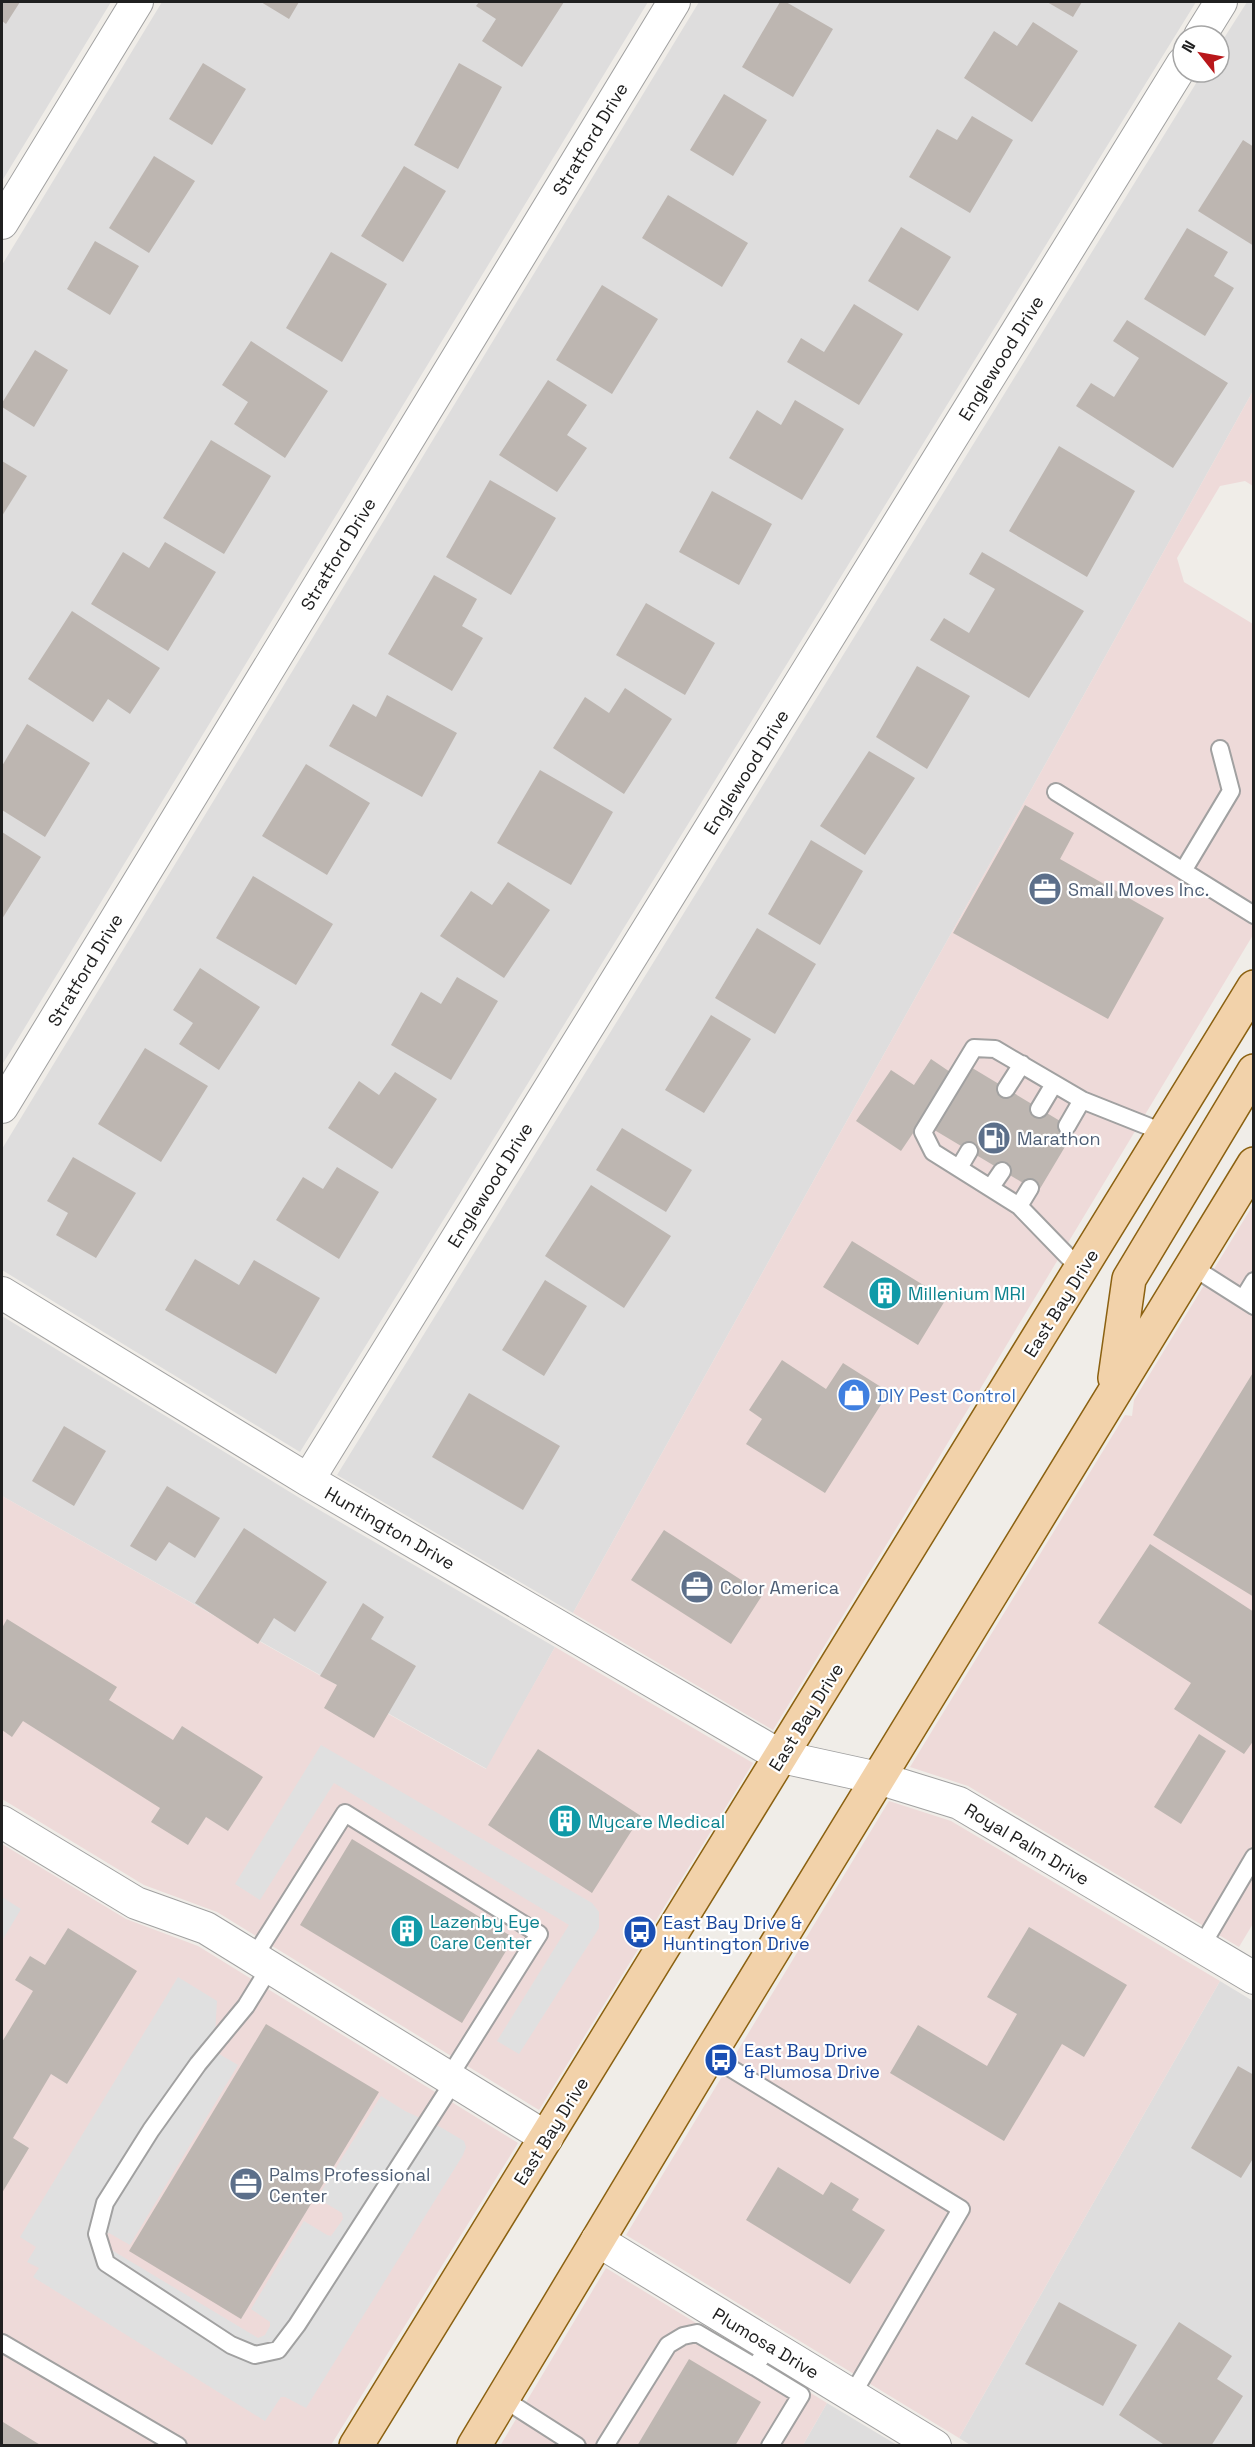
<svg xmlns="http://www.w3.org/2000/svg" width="1255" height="2447" font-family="'Space Grotesk',sans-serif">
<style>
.residential{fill:#dedddd}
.commercial{fill:#eedad9}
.parking{fill:#e0e0e0}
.building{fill:#bdb6b1}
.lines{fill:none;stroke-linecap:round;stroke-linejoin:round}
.service-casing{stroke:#a1a1a1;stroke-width:20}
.minor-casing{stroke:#a1a1a1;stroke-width:34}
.primary-casing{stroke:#8b6111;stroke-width:36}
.service{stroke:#fff;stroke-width:16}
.minor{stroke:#fff;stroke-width:32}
.primary{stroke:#f2d2aa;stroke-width:33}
.labels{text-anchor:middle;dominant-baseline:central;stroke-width:4.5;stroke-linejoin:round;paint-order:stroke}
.street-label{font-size:18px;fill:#202020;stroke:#fff}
.service-label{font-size:18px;fill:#4e5e75;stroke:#fff;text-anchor:start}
.culture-label{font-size:18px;fill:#0d838f;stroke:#fff;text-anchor:start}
.shop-label{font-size:18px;fill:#366cbe;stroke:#fff;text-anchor:start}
.transit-label{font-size:18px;fill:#164399;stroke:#fff;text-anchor:start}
</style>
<rect width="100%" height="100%" fill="#f0ede8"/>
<path class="residential" d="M2,2H111L2,181Z
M162,2H648L2,1065V265Z
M699,2H1196L300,1452L2,1270V1149Z
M1247,2H1253V391L573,1613L337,1475L1203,72H1219V46Z
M2,1316L316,1508L555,1647L487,1769L2,1496Z
M1220,1981L1253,2001V2445L972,2446L959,2438Z
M827,2403L897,2445H803Z"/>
<path class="commercial" d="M1253,391V486L1245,481L1220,486L1177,558L1184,582L1253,624V935L899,1524L773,1730L573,1613Z
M1253,1205L1254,1922L1239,1947L968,1786L910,1767L1125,1415L1132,1416L1134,1400Z
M2,1496L486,1769L555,1647L753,1763L539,2110L217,1912L144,1885L2,1799Z
M889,1801L951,1821L1220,1981L959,2438L626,2235Z
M2,1844L126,1919L198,1946L518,2143L331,2445L2,2446Z
M606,2268L827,2403L803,2445L500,2446Z"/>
<path class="parking" d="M321,1745L592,1903L599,1912V1928L519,2054L497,2041L569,1925L334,1783L260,1900L235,1884Z
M2,1897L21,1909L2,1941Z
M178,1977L217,2001L214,2051L238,2065L130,2245L109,2233L106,2234L105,2246L258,2338L265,2335L270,2326V2322L251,2309L304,2221L327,2235L331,2236L343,2219L342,2213L317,2198L381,2096L405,2111L442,2128L464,2141L466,2147L463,2155L306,2408L285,2397H281L265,2421L33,2277L39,2268L27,2262L36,2247L20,2237Z"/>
<path class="building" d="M2,2H20L6,24L2,21Z
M261,2H299L289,19Z
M479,2H564L522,67L482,41L496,19L476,6Z
M780,2H786L833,29L793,97L742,67Z
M1047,2H1082L1073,17Z
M1033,22L1078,51L1032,122L964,78L994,31L1017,46Z
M203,63L246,89L212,145L169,119Z
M459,63L502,87L458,169L414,145Z
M724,94L767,120L733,176L690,150Z
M972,116L1013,140L970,213L909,177L937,129L957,140Z
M1243,140L1254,147V246L1198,211Z
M154,156L195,181L149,253L109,228Z
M404,166L446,191L403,262L361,236Z
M668,195L748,243L722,287L642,238Z
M901,227L951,257L918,311L868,281Z
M1187,228L1228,252L1214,276L1234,288L1205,336L1144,299Z
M95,241L139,266L110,315L67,289Z
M331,252L387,284L342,362L286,328Z
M602,285L658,319L612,394L556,360Z
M854,304L903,334L859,405L787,362L801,338L824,352Z
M1127,320L1228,383L1173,468L1076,406L1091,383L1114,397L1139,358L1113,341Z
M251,341L328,391L285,458L234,424L248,402L222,385Z
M35,350L68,370L34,427L2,407V403Z
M548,380L587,405L567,435L587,448L557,492L499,455Z
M795,400L844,429L802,500L729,458L757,410L781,425Z
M211,440L271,476L224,554L163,518Z
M1059,446L1135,491L1087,577L1009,531Z
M2,461L27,476L2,516Z
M490,480L556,518L511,595L446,557Z
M712,491L772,524L739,585L679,552Z
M165,542L216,572L168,651L91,604L123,552L149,568Z
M982,552L1084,611L1029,698L930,640L944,618L969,633L995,589L969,574Z
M434,575L477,599L462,626L483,638L452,691L388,654Z
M646,603L715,643L685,695L616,655Z
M72,611L160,668L130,714L108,699L93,722L28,679Z
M917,666L970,696L927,769L876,737Z
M625,688L672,719L624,794L553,748L585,697L609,713Z
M387,695L457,733L422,797L329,746L353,704L376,717Z
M27,724L90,763L45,837L2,810V766Z
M869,751L915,778L865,855L820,826Z
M306,764L370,803L327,875L262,836Z
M540,770L613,812L571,885L497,843Z
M1025,805L1074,833L1060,859L1164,918L1108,1019L953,933Z
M2,832L41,857L2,919Z
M811,840L863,871L820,945L768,914Z
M253,876L333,924L296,985L216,938Z
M508,882L550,910L504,978L440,936L471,891L492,905Z
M757,928L816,964L775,1034L715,998Z
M200,968L260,1007L219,1070L179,1044L193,1023L173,1010Z
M457,977L498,1001L451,1080L391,1045L421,992L441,1004Z
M711,1015L751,1039L704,1113L665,1090Z
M145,1048L208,1086L161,1162L98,1124Z
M931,1059L953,1074L901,1151L856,1121L891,1070L914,1085Z
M969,1066L1075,1130L1038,1192L931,1128Z
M395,1072L437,1099L392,1169L328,1128L359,1081L379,1095Z
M622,1128L692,1170L666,1212L596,1170Z
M73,1157L136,1193L96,1258L56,1235L68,1213L47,1201Z
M337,1167L379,1192L339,1259L276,1220L303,1177L323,1189Z
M591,1185L671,1236L624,1308L545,1256Z
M852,1241L946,1299L918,1345L823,1287Z
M195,1259L239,1285L254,1260L320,1298L276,1374L165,1310Z
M545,1280L587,1306L544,1376L502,1350Z
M782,1360L826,1389L843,1363L889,1392L825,1493L746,1444L762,1419L749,1410Z
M1254,1371V1597L1153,1535Z
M469,1393L560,1446L523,1510L432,1457Z
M64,1426L106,1451L74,1506L32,1481Z
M167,1486L220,1518L195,1558L169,1542L156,1561L130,1546Z
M244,1528L327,1582L295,1632L274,1618L258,1644L195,1603Z
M664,1530L763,1594L731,1644L631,1580Z
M1150,1544L1254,1612V1740L1244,1754L1174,1709L1191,1683L1098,1623Z
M363,1603L384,1617L371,1639L416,1666L374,1738L324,1708L337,1685L320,1676Z
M7,1619L117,1687L109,1700L173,1740L182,1726L263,1777L228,1831L206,1817L188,1845L151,1822L160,1808L23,1721L12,1737L2,1730V1628Z
M1199,1734L1226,1751L1181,1824L1154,1807Z
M538,1749L641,1816L592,1893L488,1825Z
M352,1839L514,1938L462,2023L300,1925Z
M1029,1927L1127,1985L1084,2057L1062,2044L1004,2141L890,2073L918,2025L987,2066L1017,2014L987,1997Z
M68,1928L137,1971L67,2084L51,2074L13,2138L29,2148L2,2193V2042L33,1991L15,1980L30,1956L45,1965Z
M266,2024L379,2092L241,2319L129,2251Z
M1238,2066L1254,2075V2157L1241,2178L1191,2148Z
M778,2167L823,2195L831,2182L859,2199L852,2210L885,2230L850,2284L746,2220Z
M1059,2302L1137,2345L1103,2406L1025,2364Z
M1179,2322L1232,2356L1217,2379L1243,2396L1211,2446H1166L1119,2415Z
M689,2359L761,2402L735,2446H637Z
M3,2422L24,2435L42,2446H2Z"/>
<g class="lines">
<defs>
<path id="service" d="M1056,792L1254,915
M1183,871L1231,791L1220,749
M1006,1089L1022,1064
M1039,1109L1054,1084
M1067,1126L1082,1100
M959,1168L969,1151
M991,1187L1002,1171
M1019,1206L1030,1188
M1191,1266L1254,1306
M1081,1270L1019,1206L933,1152L923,1132L974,1048L995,1049L1082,1100L1165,1133
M1243,1299L1254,1281
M1201,1947L1254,1857
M254,1957L345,1813L539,1934L449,2077
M270,1967L246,2006L198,2064L151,2130L105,2203L97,2234L106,2263L231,2345L255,2355L278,2350L297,2325L454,2081
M709,2055L961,2209L852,2395
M2,2343L178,2446
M761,2358L755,2367L801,2395L770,2446
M502,2398L577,2446
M605,2446L668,2345L683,2336L697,2333L755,2367"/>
<path id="minor" d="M1200,36L1221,2
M2,223L137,2
M2,1107L674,2
M2,1293L308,1480L782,1757L878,1778L959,1803L1254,1978
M308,1480L1183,63
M2,1822L136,1903L206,1928L547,2138
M597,2240L935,2446"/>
<path id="primary" d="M1115,1378L1129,1279L1254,1071
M356,2446L1254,987
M474,2446L709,2055L1254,1164"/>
</defs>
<use href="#service" class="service-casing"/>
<use href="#minor" class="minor-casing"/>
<use href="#primary" class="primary-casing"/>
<use href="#service" class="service"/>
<use href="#minor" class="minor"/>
<use href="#primary" class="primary"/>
</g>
<defs>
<symbol id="office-disc" viewBox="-11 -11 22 22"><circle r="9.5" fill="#5c6f8a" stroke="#fff"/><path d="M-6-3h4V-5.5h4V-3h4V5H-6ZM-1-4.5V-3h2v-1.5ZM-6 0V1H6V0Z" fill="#fff"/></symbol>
<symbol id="fuel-disc" viewBox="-11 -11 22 22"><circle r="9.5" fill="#5c6f8a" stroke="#fff"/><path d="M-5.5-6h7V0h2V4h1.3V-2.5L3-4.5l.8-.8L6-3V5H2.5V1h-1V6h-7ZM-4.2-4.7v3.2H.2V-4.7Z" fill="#fff"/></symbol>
<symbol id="building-disc" viewBox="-11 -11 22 22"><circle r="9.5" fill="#0f9aa8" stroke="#fff"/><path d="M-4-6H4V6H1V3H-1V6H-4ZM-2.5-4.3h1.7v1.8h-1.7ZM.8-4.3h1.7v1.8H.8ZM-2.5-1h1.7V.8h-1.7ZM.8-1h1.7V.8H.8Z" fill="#fff"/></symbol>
<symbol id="shop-disc" viewBox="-11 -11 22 22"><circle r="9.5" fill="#3f7fe0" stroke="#fff"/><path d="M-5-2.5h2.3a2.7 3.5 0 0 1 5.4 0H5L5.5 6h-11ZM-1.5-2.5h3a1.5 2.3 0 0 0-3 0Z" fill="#fff"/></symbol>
<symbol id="bus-disc" viewBox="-11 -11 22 22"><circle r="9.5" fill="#1a4fb4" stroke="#fff"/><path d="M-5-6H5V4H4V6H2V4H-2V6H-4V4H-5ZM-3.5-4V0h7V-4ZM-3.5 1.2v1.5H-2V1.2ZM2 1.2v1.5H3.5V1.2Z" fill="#fff"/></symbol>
</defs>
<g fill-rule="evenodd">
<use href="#office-disc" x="1026" y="870" width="38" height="38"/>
<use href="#fuel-disc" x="975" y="1119" width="38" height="38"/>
<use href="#building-disc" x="866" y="1274" width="38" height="38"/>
<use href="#shop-disc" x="835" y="1376" width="38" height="38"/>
<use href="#office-disc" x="678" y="1568" width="38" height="38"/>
<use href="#building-disc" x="546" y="1802" width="38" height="38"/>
<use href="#building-disc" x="388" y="1912" width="38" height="38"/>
<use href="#bus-disc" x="621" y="1913" width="38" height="38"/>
<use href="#bus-disc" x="702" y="2041" width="38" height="38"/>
<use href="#office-disc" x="227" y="2165" width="38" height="38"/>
</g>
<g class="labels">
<g class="street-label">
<text transform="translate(590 139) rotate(-59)">Stratford Drive</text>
<text transform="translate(1001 358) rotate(-58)">Englewood Drive</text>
<text transform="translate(338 554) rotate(-59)">Stratford Drive</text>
<text transform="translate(746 772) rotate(-58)">Englewood Drive</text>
<text transform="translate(85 970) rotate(-59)">Stratford Drive</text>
<text transform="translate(490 1185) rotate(-58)">Englewood Drive</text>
<text transform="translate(1061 1303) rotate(-58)">East Bay Drive</text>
<text transform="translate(390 1528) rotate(30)">Huntington Drive</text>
<text transform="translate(806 1717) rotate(-58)">East Bay Drive</text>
<text transform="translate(1027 1844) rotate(31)">Royal Palm Drive</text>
<text transform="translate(551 2131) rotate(-58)">East Bay Drive</text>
<text transform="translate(766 2343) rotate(31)">Plumosa Drive</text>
</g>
<g class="service-label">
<text x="1068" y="889">Small Moves Inc.</text>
<text x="1017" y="1138">Marathon</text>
<text x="720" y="1587">Color America</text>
<text x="269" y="2174">Palms Professional<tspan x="269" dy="21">Center</tspan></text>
</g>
<g class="culture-label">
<text x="908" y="1293">Millenium MRI</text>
<text x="588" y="1821">Mycare Medical</text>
<text x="430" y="1921">Lazenby Eye<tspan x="430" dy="21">Care Center</tspan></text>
</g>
<g class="shop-label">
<text x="877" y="1395">DIY Pest Control</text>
</g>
<g class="transit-label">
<text x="663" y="1922">East Bay Drive &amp;<tspan x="663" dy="21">Huntington Drive</tspan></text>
<text x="744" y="2050">East Bay Drive<tspan x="744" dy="21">&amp; Plumosa Drive</tspan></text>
</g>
</g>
<rect width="1255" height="2447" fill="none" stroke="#202020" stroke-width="6"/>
<g transform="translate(1201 54) rotate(301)"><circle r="28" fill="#ffffff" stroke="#a6a6a6" stroke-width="1.5"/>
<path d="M0-4.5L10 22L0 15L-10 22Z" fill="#b9171a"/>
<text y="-9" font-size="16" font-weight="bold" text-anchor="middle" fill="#202020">N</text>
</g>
</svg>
